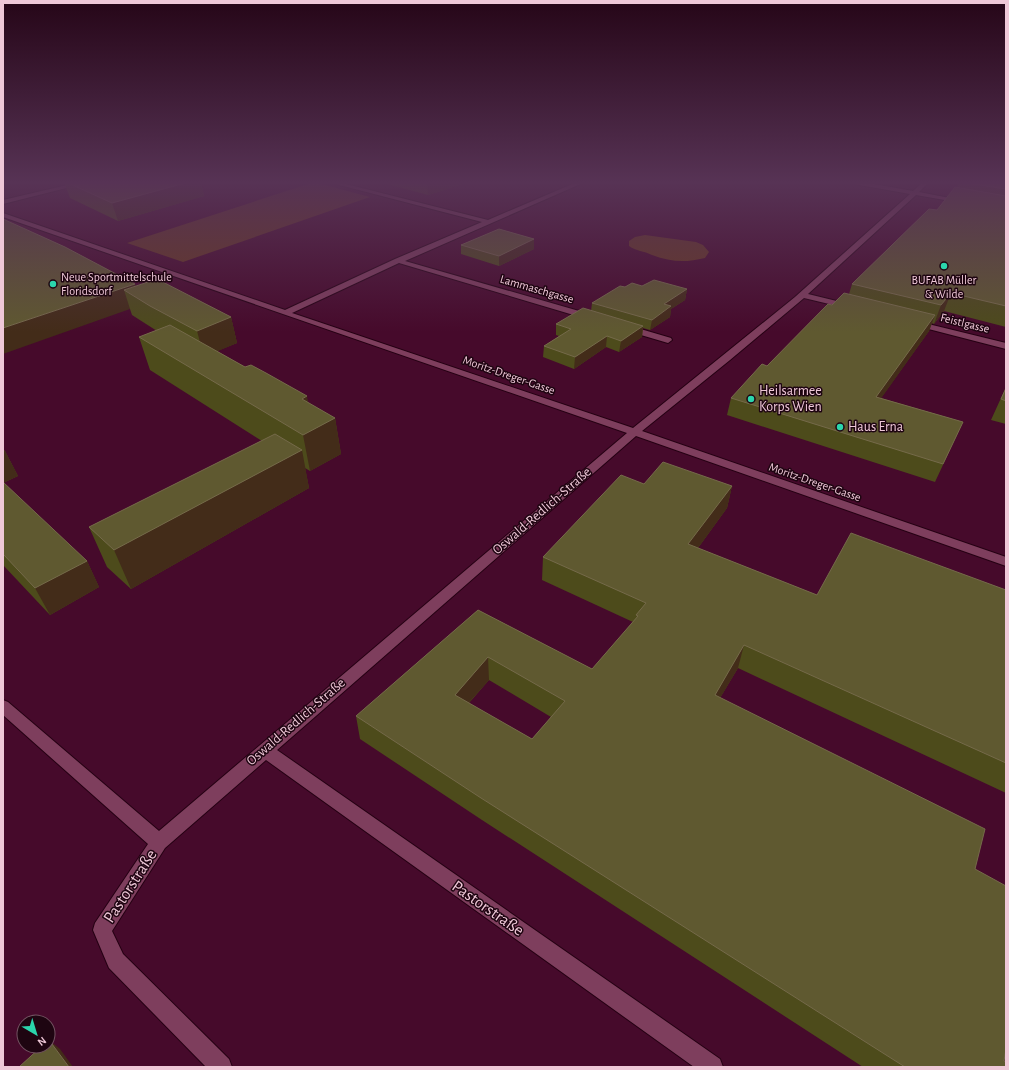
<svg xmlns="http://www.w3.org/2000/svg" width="1009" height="1070" font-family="'Alegreya Sans',sans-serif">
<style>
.green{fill:#663a1f}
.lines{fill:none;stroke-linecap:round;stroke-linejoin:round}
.minor-casing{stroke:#250013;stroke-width:2}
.minor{fill:#7e3e5d;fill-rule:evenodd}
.wall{fill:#4d4b1b;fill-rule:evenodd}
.shaded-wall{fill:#432c19}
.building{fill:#5f5930;stroke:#756a4a;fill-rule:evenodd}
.poi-dot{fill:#2bd5ac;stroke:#1e0511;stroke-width:1.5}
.labels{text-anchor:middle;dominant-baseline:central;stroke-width:3;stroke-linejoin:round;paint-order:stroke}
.far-poi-label{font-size:12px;fill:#efc8d8;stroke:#1e0511;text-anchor:start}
.far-street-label{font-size:12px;fill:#efc8d8;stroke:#1e0511}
.poi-label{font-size:14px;fill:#efc8d8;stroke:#1e0511;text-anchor:start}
.street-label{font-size:14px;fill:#efc8d8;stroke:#1e0511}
.near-street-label{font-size:17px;fill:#efc8d8;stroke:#1e0511}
</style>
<rect width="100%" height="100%" fill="#460a2b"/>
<path class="green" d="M314,182L370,197L183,262L127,243Z
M645,235L696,242L703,245L709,252L705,258C685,263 671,262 652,255C644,251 636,251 629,246V241L635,237Z"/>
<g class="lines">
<defs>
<path id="minor" d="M80,182H90L3,204V200Z
M328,182H338L488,220L577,182H585L405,261L593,315V319H587L399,263L292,313L633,428L795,297L910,194L854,184L851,182H863L913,191L923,182H929L919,192L965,201L962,203L916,195L808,294L853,305V309H850L804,298L730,360L642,431L1006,557V566L636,436L277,750L720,1059L723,1067H694L266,760L165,848L112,931L123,954L229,1059L232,1067H206L109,968L93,930L95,923L148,844L3,715V700L8,702L159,831L627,433L3,217V213L285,310L395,259L482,222Z
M913,321H916L1006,343V349L913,325L912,323Z
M627,325L671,338L672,340L668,343L624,330L623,328Z"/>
</defs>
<use href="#minor" class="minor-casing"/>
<use href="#minor" class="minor"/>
</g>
<path class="wall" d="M64,182H201L204,196L118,221L70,198Z
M380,182H469L428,195Z
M959,182H1006V327L944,311L934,324L932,323L929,331L881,398L963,422L935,482L727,415L731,398L767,366L832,305L849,294L852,284L937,210L957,188Z
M3,219L136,286L231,317L237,343L217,351L335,418L341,454L310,471L305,468L309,488L131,589L107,567L89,527L262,441L150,370L139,337L157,331L132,315L130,309Z
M461,245L534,249L499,266L461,254Z
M642,286L687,289L685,300L671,309L670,317L650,330L643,328L642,337L619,352L606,347L574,369L543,357L544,346L559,336L556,335V324L591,311L592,303L625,287Z
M1006,387V424L991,420Z
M3,449L5,451L18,476L3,483L87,561L99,587L50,615L3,565Z
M644,484L732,486L727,508L698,548L817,595L1006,590V793L738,668L720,698L975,869L1004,1061L1006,1067H863L482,820L360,739L356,716L478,610L592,669L633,622L542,580L543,557ZM489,680L551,717L532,739L469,703Z"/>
<path class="shaded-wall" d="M189,182H201L204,196L118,221L112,203Z
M427,182H469L428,195Z
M534,239V249L499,266V256Z
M135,284L140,300L124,290L130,309L3,354V328Z
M687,289L685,300L671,309L670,317L650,330L652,320L664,304Z
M951,293L944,311L934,324L941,305Z
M935,315L929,331L870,414L876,397Z
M231,317L237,343L204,357L197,331Z
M643,326L642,337L619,352L621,341Z
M607,336L606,347L574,369L575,357Z
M307,396L313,430L335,418L341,454L310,471L303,435L302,399Z
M302,450L309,488L131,589L114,550Z
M5,451L18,476L3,483V452Z
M732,486L727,508L684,567L688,544Z
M87,561L99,587L50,615L35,588Z
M744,645L738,668L708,718L715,695Z
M488,657L489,680L456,717L455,695Z
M49,1040L60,1049L73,1067H69Z"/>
<path class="building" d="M66,182H189L112,203Z
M961,182H1006V189Z
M955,187L1006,196V306L951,293L941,305L852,284L929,209L937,210Z
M3,219L65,247L135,284L3,328Z
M499,229L534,239L499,256L461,245Z
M157,279L231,317L197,331L150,306L124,290Z
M654,280L687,289L664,304L671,306L652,320L592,303L620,286L625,287L632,283L642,286Z
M844,293L935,315L876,397L963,422L943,464L731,398L762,364L767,366L828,304L832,305Z
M583,308L643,326L621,341L607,336L575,357L544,346L571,329L556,324Z
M170,325L245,367L251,365L266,373L307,396L302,399L335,418L303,435L139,337Z
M1006,388V401L1001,399Z
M275,434L302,450L114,550L89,527Z
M663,462L732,486L688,544L817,595L851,533L1006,590V763L744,645L715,695L985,829L975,869L1006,886V1049L1004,1061L1006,1062V1067H905L481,798L356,716L478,610L592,669L638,616L636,615L646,603L543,557L621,475L644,484ZM488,657L565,701L532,739L455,695Z
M3,482L87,561L35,588L3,554Z
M49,1040L69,1067H19L42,1046H48V1041Z"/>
<linearGradient id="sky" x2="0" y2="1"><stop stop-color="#260618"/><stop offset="0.55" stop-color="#573355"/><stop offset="1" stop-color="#573355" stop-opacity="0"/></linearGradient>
<rect width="1009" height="332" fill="url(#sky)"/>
<g class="poi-dot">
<circle cx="944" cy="266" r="4"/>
<circle cx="53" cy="284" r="4"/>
<circle cx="751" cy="399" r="4"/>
<circle cx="840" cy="427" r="4"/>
</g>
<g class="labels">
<g class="far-poi-label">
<text x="61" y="277">Neue Sportmittelschule<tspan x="61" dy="14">Floridsdorf</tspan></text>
<text x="944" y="280" text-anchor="middle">BUFAB Müller<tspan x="944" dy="14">&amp; Wilde</tspan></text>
</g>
<g class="far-street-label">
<text transform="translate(537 289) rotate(16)">Lammaschgasse</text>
<text transform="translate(965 323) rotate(14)">Feistlgasse</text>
<text transform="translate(509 375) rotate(19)">Moritz-Dreger-Gasse</text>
<text transform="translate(815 482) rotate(19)">Moritz-Dreger-Gasse</text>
</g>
<g class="poi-label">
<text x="759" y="391">Heilsarmee<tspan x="759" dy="16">Korps Wien</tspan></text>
<text x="848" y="427">Haus Erna</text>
</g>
<g class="street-label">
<text transform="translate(542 511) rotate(-41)">Oswald-Redlich-Straße</text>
<text transform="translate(296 722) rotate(-41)">Oswald-Redlich-Straße</text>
</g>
<g class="near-street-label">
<text transform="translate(130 886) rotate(-57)">Pastorstraße</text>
<text transform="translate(488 908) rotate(35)">Pastorstraße</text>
</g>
</g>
<rect width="1009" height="1070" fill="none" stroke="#efc8d8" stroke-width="8"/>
<g transform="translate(36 1034) rotate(142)"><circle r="19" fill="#1e0511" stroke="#725361"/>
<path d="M0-3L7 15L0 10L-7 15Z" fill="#2bd5ac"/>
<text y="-6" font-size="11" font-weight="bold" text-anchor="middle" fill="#efc8d8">N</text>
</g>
</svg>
